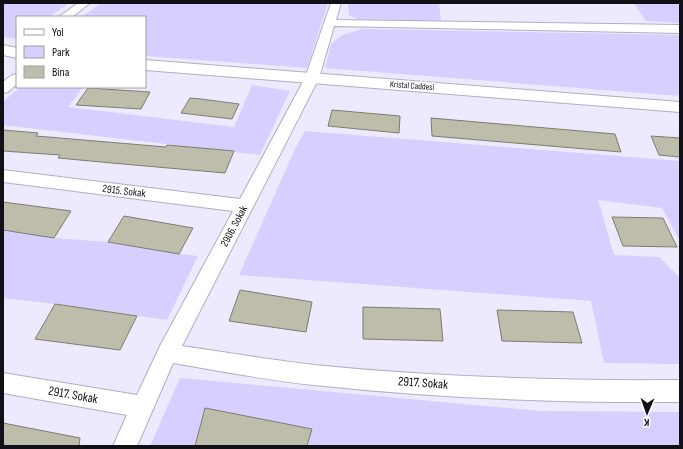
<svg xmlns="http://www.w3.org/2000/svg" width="683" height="449" font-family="'Sofia Sans Condensed',sans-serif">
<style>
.built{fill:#edeaff;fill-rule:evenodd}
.green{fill:#d6cfff}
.building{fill:#bebdab;stroke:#7e7c6c}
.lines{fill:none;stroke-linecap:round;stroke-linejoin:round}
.minor-casing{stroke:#b1aec0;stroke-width:2}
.tertiary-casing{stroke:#b1aec0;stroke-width:2}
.minor{fill:#fff;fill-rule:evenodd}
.tertiary{fill:#fff;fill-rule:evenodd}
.labels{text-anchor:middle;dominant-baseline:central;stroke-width:3.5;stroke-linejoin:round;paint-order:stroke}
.far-street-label{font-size:9px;fill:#111016;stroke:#fff}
.street-label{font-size:11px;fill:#111016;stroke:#fff}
.near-street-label{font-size:13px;fill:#111016;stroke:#fff}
</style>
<rect width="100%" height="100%" fill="#f8f7ff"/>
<path class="built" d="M3,3H680V446H3ZM17,17H145V87H17Z"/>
<path class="green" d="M3,3H69L49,17H17V39L3,37Z
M101,3H328L307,68L145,56V17H82Z
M348,3H439L441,21L357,19L349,15Z
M634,3H680V23L646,21Z
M362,29L680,35V96L325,68L331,44L342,35Z
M252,85L290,91L260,155L3,125V102L20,87H83L68,107L234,127Z
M305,131L680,161V241L662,208L598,200L614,255L659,257L680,278V364L604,363L591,301L239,275L294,151Z
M3,230L54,238L108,242L179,254L198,256L167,320L55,304L3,298Z
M180,378L540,411L680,412V446H150Z"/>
<path class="building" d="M88,88L150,92L141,109L76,105Z
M190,98L201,99L239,104L232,119L181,113Z
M332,110L400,116L399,133L328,126Z
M431,118L615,134L621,152L432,136Z
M3,130L38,133L36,136L166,147L167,145L234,151L225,173L123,164L58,158L60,155L3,151Z
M651,136L680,138V157L659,155Z
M3,202L71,211L54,238L3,230Z
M124,216L193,228L179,254L108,242Z
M612,217L663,218L677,247L623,246Z
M240,290L312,302L306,332L229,321Z
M55,304L137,316L120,350L35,339Z
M363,307L440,309L443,341L363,339Z
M497,310L573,312L582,343L502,341Z
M205,408L312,429L307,446H195Z
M3,423L80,438L79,446H3Z"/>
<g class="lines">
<defs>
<path id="minor" d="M78,3H90L72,17H59Z
M331,3H341L336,20L680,25V33L334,26L319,78L182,346C226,352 269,360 314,365C435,377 558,381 680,380V402C558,403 435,398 314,385C266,380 220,371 173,363L137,446H113L127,415L3,393V373L137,395L160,346L233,211L3,182V170L240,199L305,78Z
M17,74V84L8,92L3,93V82L12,75Z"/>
<path id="tertiary" d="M3,45L17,48V58L3,55Z
M145,60L680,102V112L145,70Z"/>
</defs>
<use href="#minor" class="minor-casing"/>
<use href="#tertiary" class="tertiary-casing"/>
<use href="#minor" class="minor"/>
<use href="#tertiary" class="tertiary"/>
</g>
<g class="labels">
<g class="far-street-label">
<text transform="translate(412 86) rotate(4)">Kristal Caddesi</text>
</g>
<g class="street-label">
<text transform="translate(124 191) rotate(7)">2915. Sokak</text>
<text transform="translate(234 226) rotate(-62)">2906. Sokak</text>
</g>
<g class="near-street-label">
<text transform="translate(423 383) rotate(4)">2917. Sokak</text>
<text transform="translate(73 395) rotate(10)">2917. Sokak</text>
</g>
</g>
<rect width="683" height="449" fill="none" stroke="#111016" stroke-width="8"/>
<rect x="16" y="16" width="130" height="72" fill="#ffffff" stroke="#a09fa2"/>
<rect x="24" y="29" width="20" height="6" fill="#ffffff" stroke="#a09fa2"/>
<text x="52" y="36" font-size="12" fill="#111016">Yol</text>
<rect x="24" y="46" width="20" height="12" fill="#d6cfff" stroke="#a09fa2"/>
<text x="52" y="56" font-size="12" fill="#111016">Park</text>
<rect x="24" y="66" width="20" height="12" fill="#bebdab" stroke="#a09fa2"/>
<text x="52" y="76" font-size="12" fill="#111016">Bina</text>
<g transform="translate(647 413) rotate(182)" stroke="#ffffff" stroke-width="3" paint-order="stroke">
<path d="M0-3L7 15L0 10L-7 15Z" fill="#111016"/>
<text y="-6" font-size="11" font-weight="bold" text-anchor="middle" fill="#111016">K</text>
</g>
</svg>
